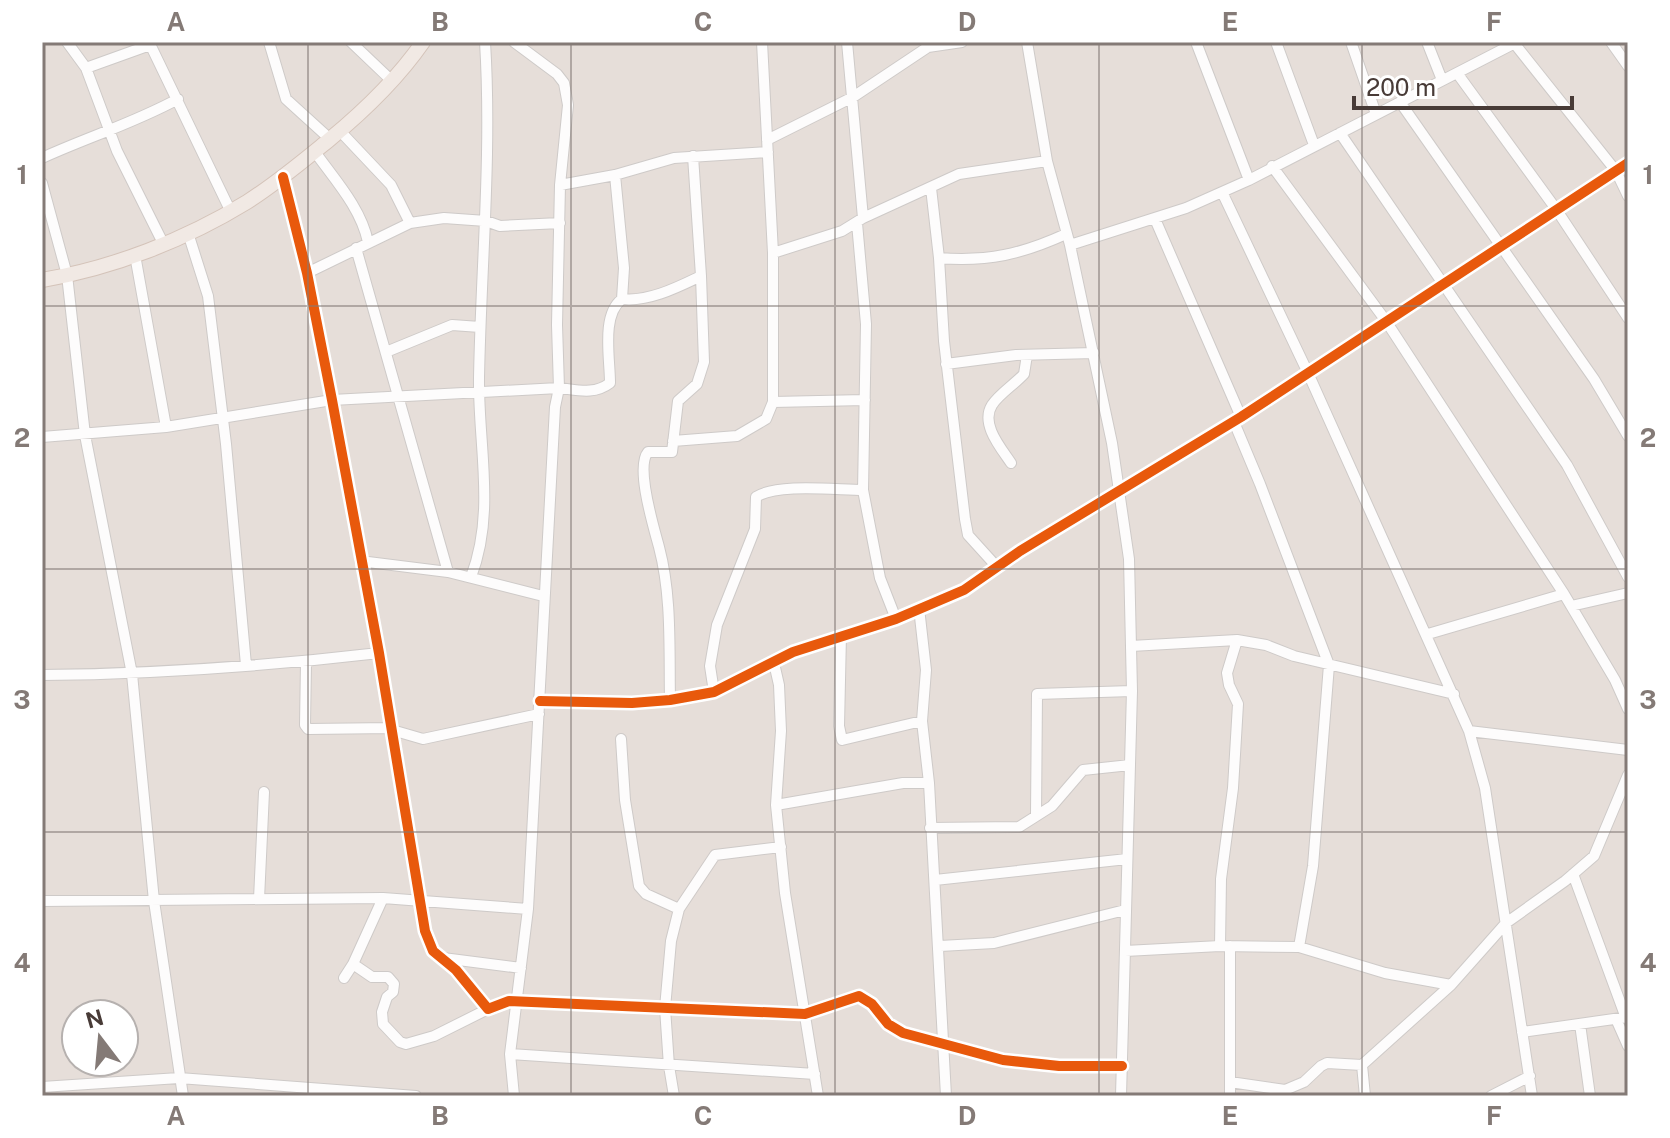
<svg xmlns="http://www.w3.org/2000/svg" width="1670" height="1138" font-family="'Public Sans',sans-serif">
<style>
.residential{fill:#e6ded9;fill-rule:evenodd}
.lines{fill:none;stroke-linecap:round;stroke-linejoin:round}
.minor-casing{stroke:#cecac8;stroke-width:12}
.major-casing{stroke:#d4c3b9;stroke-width:16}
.minor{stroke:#fdfcfc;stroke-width:10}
.major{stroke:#f1e9e4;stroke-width:14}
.cycleway-casing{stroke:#fff;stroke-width:15}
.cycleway{stroke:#e8590c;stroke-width:10}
.grid{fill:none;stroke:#847a76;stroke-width:2;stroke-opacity:0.55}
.neatline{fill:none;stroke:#847a76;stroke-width:3}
.grid-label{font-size:26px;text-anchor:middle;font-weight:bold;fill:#847a76}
</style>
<rect width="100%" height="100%" fill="#f2eeec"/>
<path class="residential" d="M42,42H1628V1096H42ZM76,1014H124V1062H76Z"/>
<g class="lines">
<defs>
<path id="minor" d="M67,42L86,68L117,151L163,243
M149,42L230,210
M269,42L286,99L330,139
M351,42L391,80
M847,42L863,218
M1027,42L1047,161L1070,245L1112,443L1129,559L1132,691L1121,1096
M1196,42L1249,180
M1276,42L1314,145
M1351,42L1376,114
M1427,42L1442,80
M1611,42L1628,66
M1514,43L1616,171L1628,196
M928,47L962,42
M86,68L150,45
M1457,73L1556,209L1628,318
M1400,102L1594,379L1628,436
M340,131L391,185L410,223
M1340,133L1567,465L1628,577
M767,140L853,97L928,47V42
M315,152C335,180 361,208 368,242
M42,158C88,137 134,123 178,99
M1272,166L1386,321L1564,594L1615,680L1628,709
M615,175L624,268L622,299C649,302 678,287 701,276
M283,177L307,273L332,400L379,653L425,931L433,951L456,970L488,1009L509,1001L805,1014L859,996L872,1004L888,1024L903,1033L1003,1060L1059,1066H1122
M42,183L67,275L85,435L132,674L154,901L183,1096
M560,185L615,175L674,158L768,152
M931,188L939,258L944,341L965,519L968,535L997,567
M1222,192L1308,373L1469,731L1485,788L1532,1096
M1155,219L1241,417
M857,223L866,324L863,490L880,578L896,619
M188,233L208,296L226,444L246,665
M1070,245L1186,208L1249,180L1517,42
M356,248L448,572
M773,253L842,231L863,218L959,174L1047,161
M135,255L166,427
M939,258C988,262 1022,254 1066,234
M307,273L410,223L444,218L486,221L500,226L560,223
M386,352L452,325L480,327
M946,364L1016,355L1094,353
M773,402L865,400
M1234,422L1260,484L1329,665L1313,866L1299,947
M42,437L166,427L332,400L559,388C578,390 594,395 610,383C610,358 601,315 622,299
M673,441L737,436L766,419L773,402V253L762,42
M1011,463C1001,448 980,424 992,405C999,394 1015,384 1024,374L1027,355
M360,561L448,572L543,596
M471,577C496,512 478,445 479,378C481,266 492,154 485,42
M1571,606L1628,593
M919,608L926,670L922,721L929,783L946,1096
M1428,634L1564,594
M841,635L839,726L842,740L922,721
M1131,646L1237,640L1266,645L1294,656L1454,694
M306,662L305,725L308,729L392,728
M774,663L779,685L781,731L776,805L785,893L818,1096
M42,675C155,674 267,666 379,653
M714,692L710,666L717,625L755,529L756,497C777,483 836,490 863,490
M670,700C669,649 672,596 659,547C654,528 635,467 648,452H672L678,401L697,384L704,362L701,276L693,156
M540,701L632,703L670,700L714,692L793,652L896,619L964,590L1020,551L1241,417L1628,163
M392,730L423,739L539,714
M1469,731L1628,750
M621,739L625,800L639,886L646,894L679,909
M776,805L903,783H929
M1036,816L1037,694L1132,691
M930,828L1019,827L1052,806L1083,770L1130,765
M1573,874L1626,1018
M935,880L1127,859
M259,899L264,792
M42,901L383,898L528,909
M940,946L994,943L1125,910
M1220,946L1221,879L1233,788L1238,704L1229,685L1227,673L1237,640
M1125,951L1220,946L1299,947L1385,973L1451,985
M443,958L521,968
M353,964L372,977H388L394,984L393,992L387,997L382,1012L383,1024L400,1042L406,1044L434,1036L488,1009
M344,978L353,964L383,898
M1616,1019L1628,1046
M1580,1024L1590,1096
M1522,1032L1628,1017
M510,1054L815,1074
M1362,1065L1365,1096
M1230,1082L1285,1090L1304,1082L1321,1066L1327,1063L1362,1065L1451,985L1506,923L1565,881L1594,856L1628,775
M42,1087L179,1078L416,1096
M514,1096L510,1054L528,909L555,407L559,388L557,325L560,185L568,105L564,83L557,74L514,42
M674,1096L669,1066L665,1008L671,941L679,909L715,855L781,847
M1230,1096V946
M1491,1096L1530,1076"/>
<path id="major" d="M42,280C113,268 185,240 247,202C277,183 303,161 330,139C364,111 398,78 423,42"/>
</defs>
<use href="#minor" class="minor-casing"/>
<use href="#major" class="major-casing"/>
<use href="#minor" class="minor"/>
<use href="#major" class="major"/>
<defs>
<path id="cycleway" d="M283,177L307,273L332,400L379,653L425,931L433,951L456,970L488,1009L509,1001L805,1014L859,996L872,1004L888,1024L903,1033L1003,1060L1059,1066H1122
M540,701L632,703L670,700L714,692L793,652L896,619L964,590L1020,551L1241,417L1628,163"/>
</defs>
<use href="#cycleway" class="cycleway-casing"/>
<use href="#cycleway" class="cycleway"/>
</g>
<path class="grid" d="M308,42V1096M571,42V1096M835,42V1096M1099,42V1096M1362,42V1096M42,306H1628M42,569H1628M42,832H1628"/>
<rect width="1670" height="1138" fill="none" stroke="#ffffff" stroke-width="88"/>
<g transform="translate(100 1038) rotate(344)"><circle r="38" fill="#ffffff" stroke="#b6b1af" stroke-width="2"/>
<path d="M0-6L14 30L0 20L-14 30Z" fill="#847a76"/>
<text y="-12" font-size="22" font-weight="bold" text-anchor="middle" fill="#483b37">N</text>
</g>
<path d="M1354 96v12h218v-12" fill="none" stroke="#483b37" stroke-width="4"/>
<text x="1366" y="96" font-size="24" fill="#483b37" stroke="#ffffff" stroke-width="6" paint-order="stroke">200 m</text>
<rect x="44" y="44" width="1582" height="1050" class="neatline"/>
<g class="grid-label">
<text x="176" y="31">A</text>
<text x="440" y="31">B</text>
<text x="703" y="31">C</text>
<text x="967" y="31">D</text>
<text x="1230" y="31">E</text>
<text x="1494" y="31">F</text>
<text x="22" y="184">1</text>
<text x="1648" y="184">1</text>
<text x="22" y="447">2</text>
<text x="1648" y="447">2</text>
<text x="22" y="709">3</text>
<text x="1648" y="709">3</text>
<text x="22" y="972">4</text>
<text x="1648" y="972">4</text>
<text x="176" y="1125">A</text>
<text x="440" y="1125">B</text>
<text x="703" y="1125">C</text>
<text x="967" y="1125">D</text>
<text x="1230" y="1125">E</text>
<text x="1494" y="1125">F</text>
</g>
</svg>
